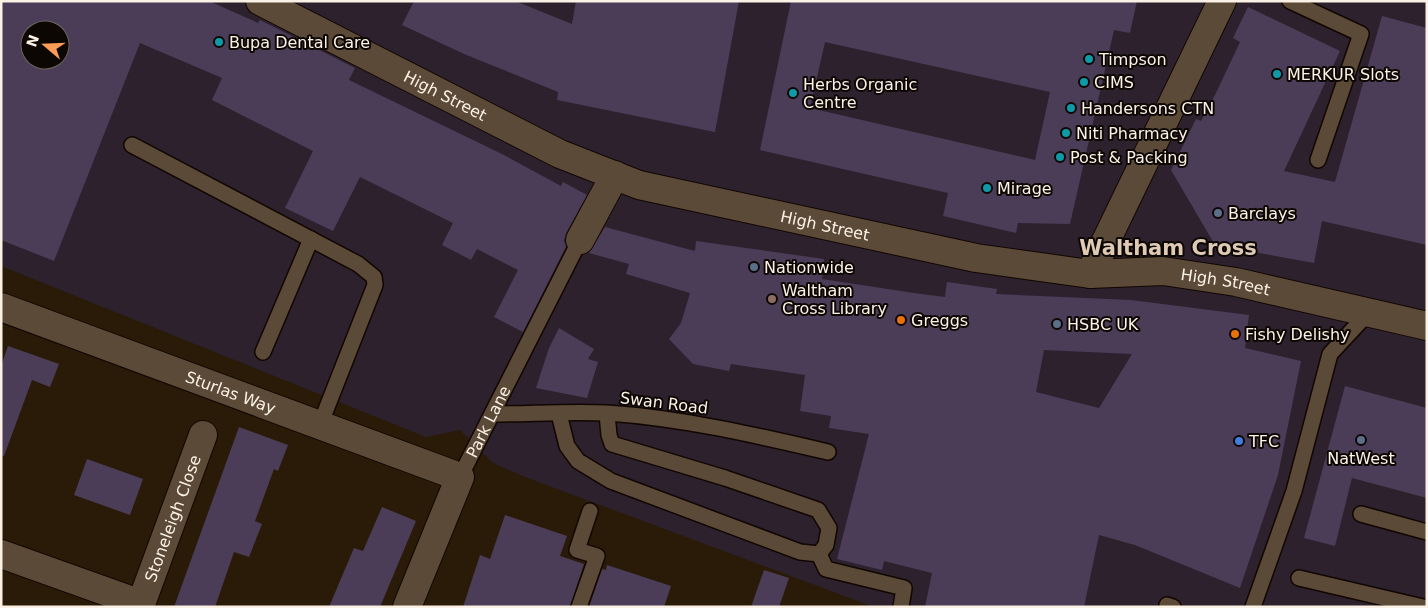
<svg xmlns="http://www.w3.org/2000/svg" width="1428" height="608" font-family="'DejaVu Sans',sans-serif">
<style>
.commercial{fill:#2d212e;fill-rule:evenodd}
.building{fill:#4b3d58;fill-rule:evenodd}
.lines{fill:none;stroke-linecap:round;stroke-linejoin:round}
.lane-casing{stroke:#120600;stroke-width:18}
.street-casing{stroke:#120600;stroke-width:30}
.lane{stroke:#5a4a37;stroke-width:15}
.street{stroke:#5a4a37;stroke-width:28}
.culture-dot{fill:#0f9aa8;stroke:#0d0703;stroke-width:2}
.service-dot{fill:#5c6f8a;stroke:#0d0703;stroke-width:2}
.education-dot{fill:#8d6e63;stroke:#0d0703;stroke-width:2}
.food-dot{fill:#e8710a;stroke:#0d0703;stroke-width:2}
.shop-dot{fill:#3f7fe0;stroke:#0d0703;stroke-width:2}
.labels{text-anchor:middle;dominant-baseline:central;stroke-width:4;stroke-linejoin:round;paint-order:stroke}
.poi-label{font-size:16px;fill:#fbf1e5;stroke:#0d0703;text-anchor:start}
.street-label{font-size:16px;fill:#fbf1e5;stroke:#0d0703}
.district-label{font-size:21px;font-weight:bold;fill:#dfcbb5;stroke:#0d0703}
</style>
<rect width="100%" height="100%" fill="#2a1b09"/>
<path class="commercial" d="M1,1H1427V607H874L525,477L493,463L460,430L426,437L1,266ZM30,30H60V60H30Z"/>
<path class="building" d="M1,1H209L258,23L260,20L355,68L349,80L502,154L561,186L563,182L587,195L566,233L564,240L566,247L523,332L494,317L518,270L477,249L471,260L442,245L453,223L360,177L333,231L285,208L313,151L212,100L222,78L140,43L54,261L1,240ZM30,30H60V60H30Z
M414,1H515L572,24L576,1H739L715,132L557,100L558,92L464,54L402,25Z
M791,1H1137L1130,33L1114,30L1070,224L1018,223L1016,233L943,216L948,193L760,150ZM825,42L1050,92L1035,160L810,108Z
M1248,7L1340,51L1284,171L1335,182L1382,16L1427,28V245L1322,221L1314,263L1215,245L1171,170L1196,119L1201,121L1216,93L1240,42L1233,38Z
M605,227L695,251L696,241L824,259L822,279L914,293L945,297L947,282L997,289L996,294L1131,300L1249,315L1245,348L1301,361L1278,475L1240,588L1135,545L1099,535L1084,607H925L932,573L884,561L882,570L837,559L869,434L829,428L831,416L800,411L805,375L731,364L729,371L693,364L669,339L681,323L690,293L626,274L629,264L589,253ZM1044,350L1132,354L1099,408L1036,392Z
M559,328L594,349L588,359L598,362L587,398L536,388L549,348Z
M8,346L59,364L50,387L32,380L4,456H1V366Z
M1345,386L1427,408V498L1352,478L1335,546L1304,538Z
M239,427L288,445L278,471L274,469L255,521L262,524L249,557L234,552L215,607H174Z
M87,459L143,479L130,515L74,495Z
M382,507L416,521L380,607H329L354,548L363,551Z
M505,515L567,536L560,556L584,564L570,607H463L480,555L490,559Z
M607,565L671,586L664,607H589L602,569L606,570Z
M764,570L789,578L779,607H751Z"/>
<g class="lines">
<defs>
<g id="lane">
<path d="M1290,1L1361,34L1318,160"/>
<path d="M132,145L358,264L374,277L375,285L320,425"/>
<path d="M263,352L311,239"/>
<path d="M493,414C531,414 569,411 607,413C682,418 755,435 828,452"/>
<path d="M559,414L567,446L578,461L611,481L800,552L819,554L826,545L829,528L818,510L725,478L612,444L609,435L607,414"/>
<path id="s1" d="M460,477L580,240"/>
<path d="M1361,514L1427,532"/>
<path d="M819,554L826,569L904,588L901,607"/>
<path d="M1299,578L1423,607"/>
<path d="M1167,605L1173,607"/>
<path d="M579,607L597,556L577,550L590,511"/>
<path d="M1253,607L1294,491L1330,354L1370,311"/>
</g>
<g id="street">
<path id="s2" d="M260,1L560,154L639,185L976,258L1090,274L1163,271L1236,282L1427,326"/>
<path d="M580,240L615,175"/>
<path d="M1090,274L1222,1"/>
<path id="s3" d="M1,307L460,477L407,607"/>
<path id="s4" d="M1,554L141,604L203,435"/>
</g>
</defs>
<use href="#lane" class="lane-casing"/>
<use href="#street" class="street-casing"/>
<use href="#lane" class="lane"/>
<use href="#street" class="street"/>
</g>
<g class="culture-dot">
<circle cx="219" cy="42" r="5"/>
<circle cx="1089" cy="59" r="5"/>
<circle cx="1277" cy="74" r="5"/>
<circle cx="1084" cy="82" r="5"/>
<circle cx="793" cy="93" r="5"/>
<circle cx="1071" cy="108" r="5"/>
<circle cx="1066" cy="133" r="5"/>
<circle cx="1060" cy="157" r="5"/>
<circle cx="987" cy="188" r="5"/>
</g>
<g class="service-dot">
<circle cx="1218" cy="213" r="5"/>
<circle cx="754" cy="267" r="5"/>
<circle cx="1057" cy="324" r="5"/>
<circle cx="1361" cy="440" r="5"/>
</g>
<circle class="education-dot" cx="772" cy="299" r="5"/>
<g class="food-dot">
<circle cx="901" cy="320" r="5"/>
<circle cx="1235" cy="334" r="5"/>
</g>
<circle class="shop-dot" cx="1239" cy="441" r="5"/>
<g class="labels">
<g class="poi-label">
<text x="229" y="42">Bupa Dental Care</text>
<text x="1099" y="59">Timpson</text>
<text x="1287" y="74">MERKUR Slots</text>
<text x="1094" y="82">CIMS</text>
<text x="803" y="84">Herbs Organic<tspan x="803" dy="18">Centre</tspan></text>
<text x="1081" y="108">Handersons CTN</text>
<text x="1076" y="133">Niti Pharmacy</text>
<text x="1070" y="157">Post &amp; Packing</text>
<text x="997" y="188">Mirage</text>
<text x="1228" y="213">Barclays</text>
<text x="764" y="267">Nationwide</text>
<text x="782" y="290">Waltham<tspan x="782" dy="18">Cross Library</tspan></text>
<text x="911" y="320">Greggs</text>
<text x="1067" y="324">HSBC UK</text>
<text x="1245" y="334">Fishy Delishy</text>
<text x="1249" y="441">TFC</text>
<text x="1361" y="458" text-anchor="middle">NatWest</text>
</g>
<g class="street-label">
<text stroke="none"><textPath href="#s2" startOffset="208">High Street</textPath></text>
<text stroke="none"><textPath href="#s2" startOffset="612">High Street</textPath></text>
<text stroke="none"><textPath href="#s2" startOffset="1018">High Street</textPath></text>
<text stroke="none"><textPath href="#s3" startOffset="245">Sturlas Way</textPath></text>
<text transform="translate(664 403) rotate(7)">Swan Road</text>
<text stroke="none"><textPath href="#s1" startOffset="62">Park Lane</textPath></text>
<text stroke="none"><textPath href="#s4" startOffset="240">Stoneleigh Close</textPath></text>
</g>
<g class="district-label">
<text x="1168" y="248">Waltham Cross</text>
</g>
</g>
<rect width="1428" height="608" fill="none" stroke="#fbf1e5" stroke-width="5"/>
<g transform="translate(45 45) rotate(289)"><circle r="24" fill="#0d0703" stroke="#6c655d"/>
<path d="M0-4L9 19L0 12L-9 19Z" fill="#fd9c56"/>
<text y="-8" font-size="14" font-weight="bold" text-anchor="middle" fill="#fbf1e5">N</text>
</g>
</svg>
